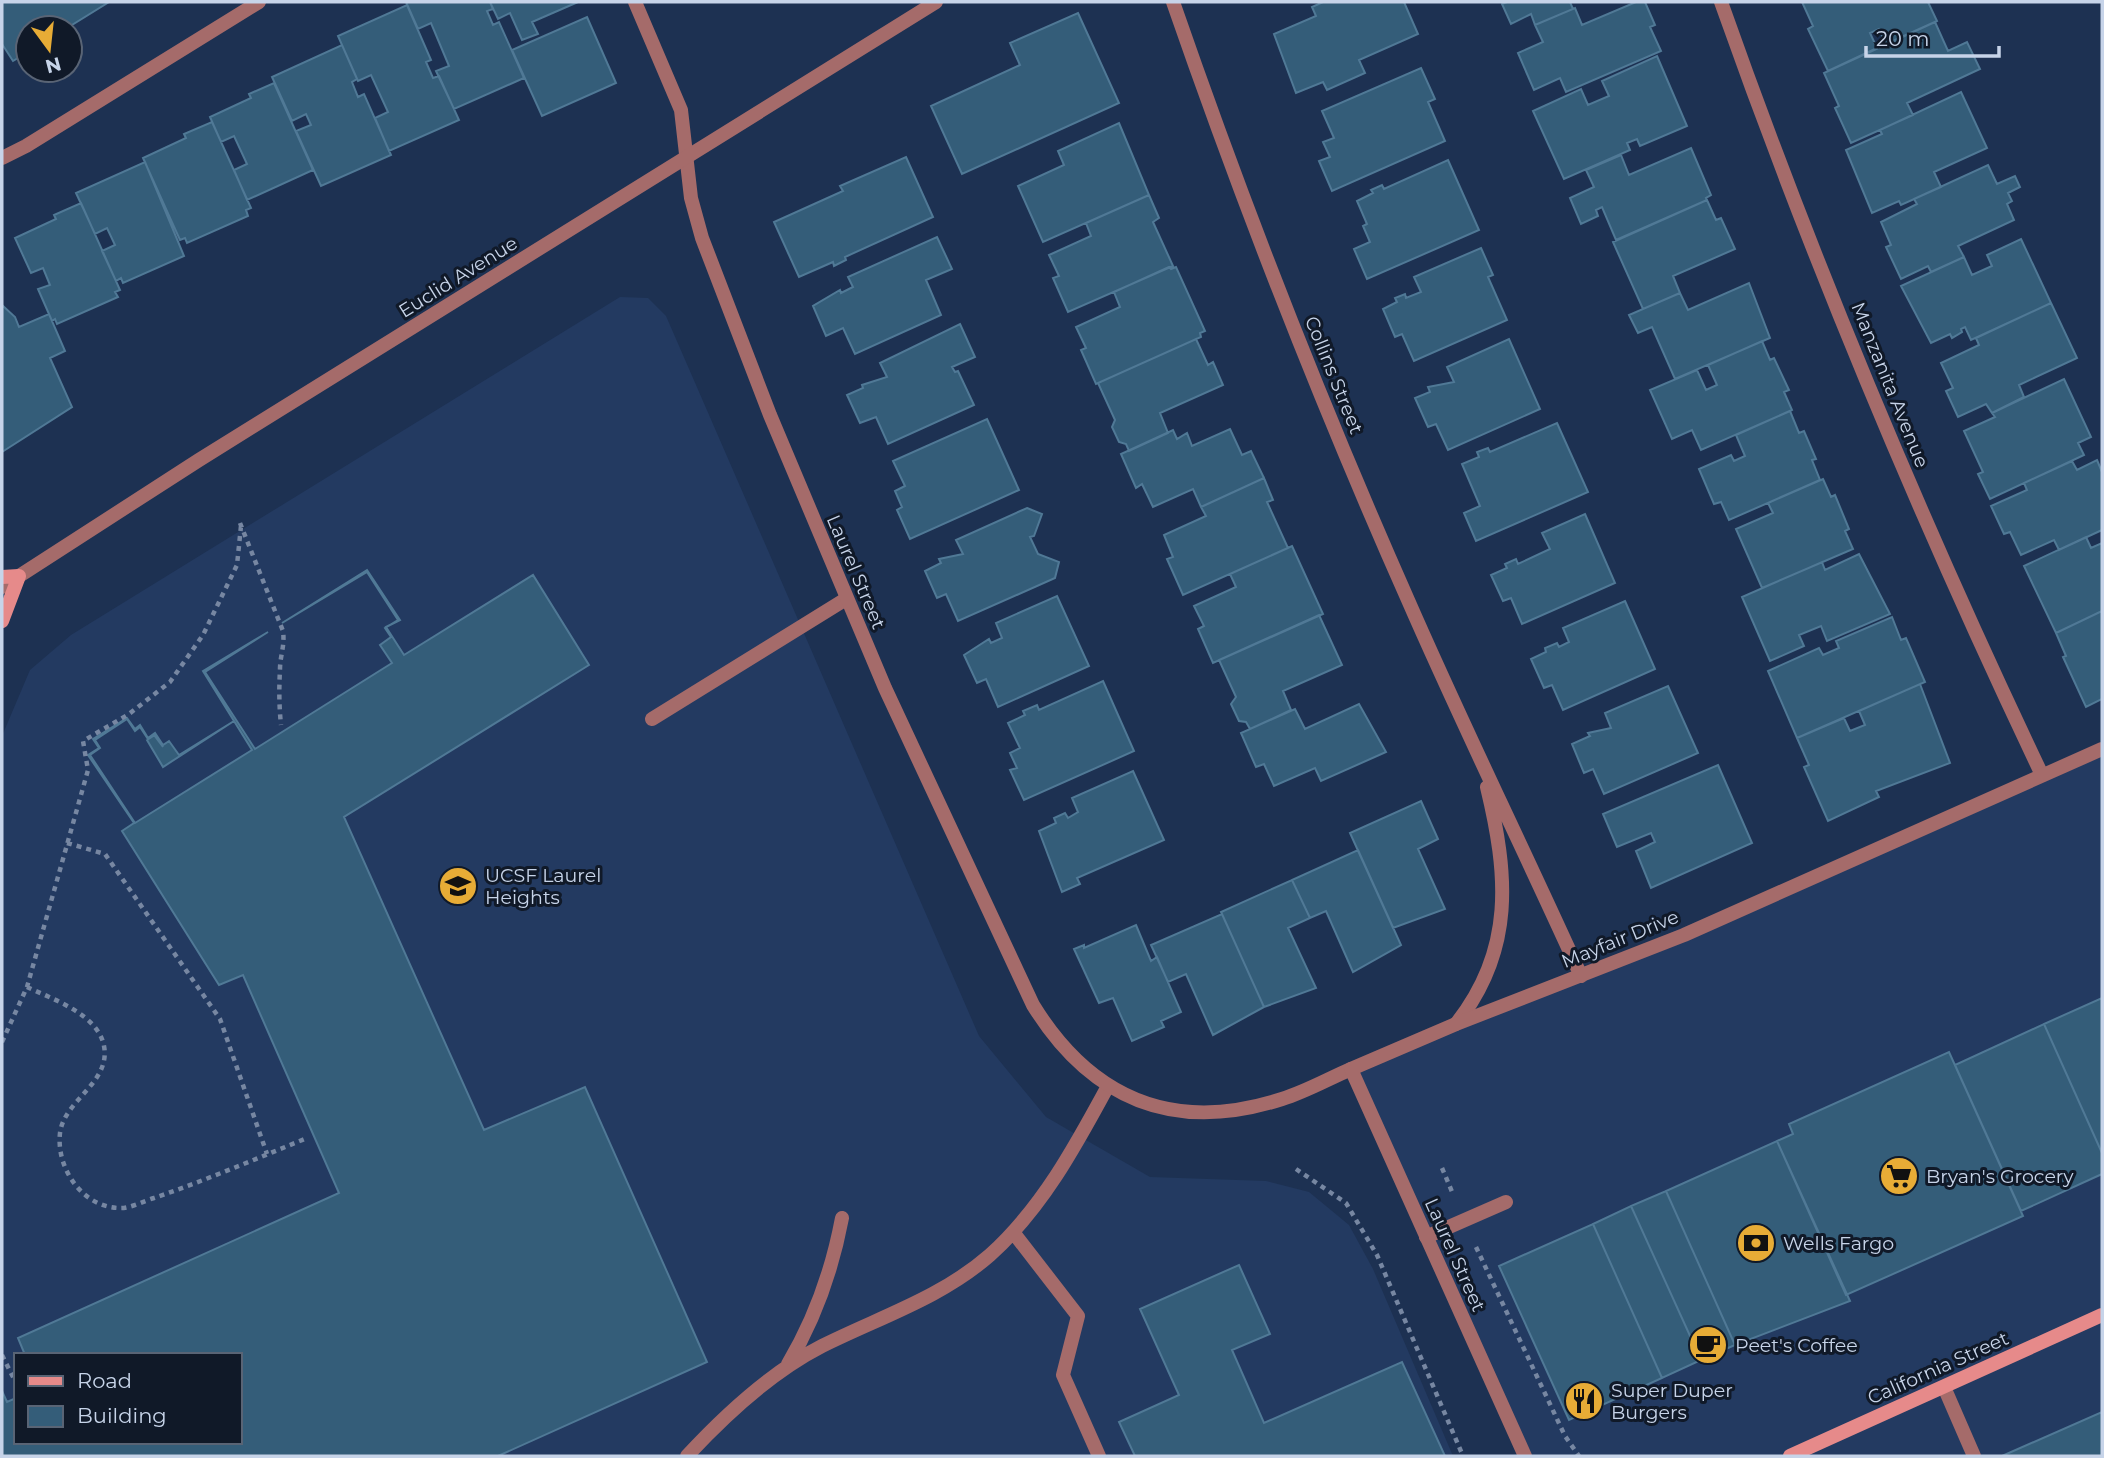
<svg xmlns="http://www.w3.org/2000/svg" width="2104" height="1458" font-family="Montserrat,sans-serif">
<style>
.built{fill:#233a61;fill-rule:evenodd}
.building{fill:#345d79;stroke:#507996;stroke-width:2}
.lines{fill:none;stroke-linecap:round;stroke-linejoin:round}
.path{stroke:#7787a2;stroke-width:4.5;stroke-dasharray:5 5;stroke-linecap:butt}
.service{stroke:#a56b6a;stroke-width:14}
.minor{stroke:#a56b6a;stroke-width:14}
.tertiary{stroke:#a56b6a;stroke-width:14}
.secondary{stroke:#e68a8a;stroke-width:14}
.labels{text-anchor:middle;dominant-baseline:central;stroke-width:6;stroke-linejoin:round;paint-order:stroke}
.street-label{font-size:19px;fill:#c7d4e9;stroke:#101928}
.poi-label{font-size:19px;fill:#c7d4e9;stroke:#101928;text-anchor:start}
</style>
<rect width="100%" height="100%" fill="#1d3152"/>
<path class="built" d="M620,297L648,298L666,316L979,1036L1046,1117L1150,1177L1266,1181L1309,1192L1349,1225L1373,1269L1453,1456H2V736L30,670L71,635ZM16,1355H240V1442H16Z
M2102,749V1456H1525L1351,1069Z"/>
<path class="building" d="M2,2H109L67,28H28V52L13,61L2,44Z
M406,2H490L493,9L487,11L493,25L499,22L524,78L454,109L436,71L449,66L431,23L418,29Z
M490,2H578L532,22L538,34L522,40L510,13L498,19Z
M1323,2H1404L1418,34L1359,60L1365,73L1327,90L1323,82L1296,93L1274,34L1316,16L1312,7Z
M1507,2H1570L1573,9L1535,25L1531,14L1511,24L1502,4Z
M1636,2H1645L1655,25L1650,27L1661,51L1566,92L1560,78L1534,90L1518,53L1543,42L1535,25L1575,8L1582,25Z
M1802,2H1928L1937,21L1886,44L1879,29L1870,33L1877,48L1828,71L1808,29L1813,26Z
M407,5L431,60L426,62L433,78L439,76L459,120L389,151L375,118L388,112L371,75L358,81L338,36Z
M1078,13L1119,103L962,174L931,106L1020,65L1010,43Z
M587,17L616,83L542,116L512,50Z
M1935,22L1948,51L1967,42L1980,69L1907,103L1913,115L1851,143L1835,108L1839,106L1824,73Z
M342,45L357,79L352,82L358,97L364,94L391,155L321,186L296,131L311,125L306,114L292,121L272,77Z
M1657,56L1687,126L1640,146L1637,139L1627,143L1630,150L1564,179L1533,111L1581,89L1588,105L1609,96L1602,81Z
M1421,68L1435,99L1428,102L1445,141L1332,191L1319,161L1330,157L1323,142L1334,138L1322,111Z
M274,83L313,170L247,200L234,170L247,164L234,136L221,142L210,117L251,98L249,94Z
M1961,92L1987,148L1934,172L1941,187L1901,205L1899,201L1872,213L1846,150L1882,134L1880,130Z
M212,122L251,208L246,210L248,216L187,243L185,238L180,240L143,158L186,138L184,134Z
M1119,123L1149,195L1043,242L1018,186L1064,165L1058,151Z
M1691,148L1711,195L1706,198L1707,200L1616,240L1602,207L1596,210L1598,216L1581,224L1570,198L1594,187L1586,170L1621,155L1629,175Z
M906,157L933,217L845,257L846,260L834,266L833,262L799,277L774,222L843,191L840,186Z
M1448,160L1479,230L1367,279L1354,249L1370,242L1363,226L1367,224L1357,201L1373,193L1371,190L1382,185L1384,189Z
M145,162L184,256L123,283L121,278L116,281L102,251L115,245L107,228L95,234L76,193Z
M1988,165L1997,184L2015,176L2020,187L2008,193L2012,201L2007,204L2014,220L1958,246L1964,257L1931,272L1928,266L1901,279L1886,247L1891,245L1881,222L1917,204L1914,199Z
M1149,195L1159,218L1153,222L1173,266L1068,312L1053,278L1059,276L1049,255L1091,236L1086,223Z
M1707,200L1716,220L1721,218L1735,249L1673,276L1680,293L1643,309L1613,242Z
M81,203L120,290L115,292L118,297L57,324L55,319L52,321L38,289L50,285L43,268L31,273L15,238L56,219L54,215Z
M937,237L952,269L926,280L941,315L855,354L843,328L826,336L813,306L840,290L841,293L853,287L848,277Z
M2021,239L2051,303L1971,340L1965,327L1961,329L1962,332L1952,338L1950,334L1931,343L1901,286L1964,257L1972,275L1992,266L1987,255Z
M1481,248L1493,275L1488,277L1507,320L1414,361L1402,334L1395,337L1383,309L1397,302L1395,298L1405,294L1406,298L1421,292L1414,277Z
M1169,267L1171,269L1176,267L1205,331L1200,333L1201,337L1096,384L1081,350L1086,348L1076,327L1120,307L1114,292Z
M1749,283L1770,338L1675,379L1652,327L1638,333L1629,315L1680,293L1688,310Z
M2051,303L2077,358L2019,385L2024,397L1992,413L1986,404L1958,417L1946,391L1953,388L1941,363L1979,345L1976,338Z
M2,305L15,317L19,327L49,314L65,351L50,358L72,407L2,452Z
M960,324L975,357L952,367L955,372L958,371L974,405L888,444L876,417L860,423L847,395L863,388L862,385L887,377L880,363Z
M1196,339L1208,365L1213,362L1223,385L1160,413L1168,433L1129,451L1126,444L1119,442L1112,427L1115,420L1098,383Z
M1509,339L1540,409L1448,450L1436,424L1428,427L1415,398L1430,392L1428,387L1454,382L1447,367Z
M1762,341L1770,360L1774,358L1789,390L1784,392L1792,410L1701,450L1692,430L1672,439L1650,390L1697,370L1706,390L1717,385L1708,365Z
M2064,379L2091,437L2078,443L2084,455L1990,499L1978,474L1983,472L1964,431L1995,417L1992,413Z
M1790,411L1799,433L1804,431L1816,459L1812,460L1820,480L1729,520L1721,502L1714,504L1699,469L1731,455L1734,461L1745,456L1736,435Z
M987,419L1019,490L910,539L897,510L902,507L895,491L905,486L893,461Z
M1557,423L1588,492L1476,541L1464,513L1480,506L1462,464L1479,457L1477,452L1488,448L1490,452Z
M1230,429L1242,455L1251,451L1264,478L1201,507L1193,489L1153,507L1142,484L1136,488L1121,454L1173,430L1177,439L1187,433L1192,446Z
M2097,460L2102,472V530L2059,550L2054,540L2021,555L2010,532L2004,534L1991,506L2027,490L2024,483L2072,461L2077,470Z
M1264,478L1273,500L1267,502L1288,548L1183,595L1167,559L1173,557L1164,535L1206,516L1201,507Z
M1823,479L1831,497L1835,495L1849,529L1845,531L1853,549L1762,588L1736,529L1773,513L1768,503Z
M1027,508L1042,514L1034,536L1030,537L1038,554L1059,562L1055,578L958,621L946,594L937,598L925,571L941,563L939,559L963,554L956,540Z
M1585,514L1615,583L1522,624L1511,598L1503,601L1491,575L1507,568L1505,564L1516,559L1518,564L1550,549L1542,533Z
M2086,537L2091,548L2102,543V611L2056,633L2024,566Z
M1292,546L1323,614L1213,663L1198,629L1204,626L1194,606L1236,587L1230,574Z
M1859,554L1890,614L1827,641L1821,626L1799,635L1804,646L1770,661L1742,597L1822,562L1825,570Z
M367,570L400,620L386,627L404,655L533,575L589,665L344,817L484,1130L585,1087L707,1362L498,1456H2V1391L7,1402L16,1398V1442H240V1355H25L18,1338L339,1193L243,975L219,985L122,831L134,823L88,755L99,748L93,739L127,718L135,729L140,725L148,738L155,733L163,745L169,741L179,755L234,721L163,767L147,740L155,735L163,747L154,735L148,739L140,727L135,731L127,719L95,740L100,748L90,755L135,823L252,750L203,671L268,632L205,672L255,749L392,663L380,645L391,637L385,628L398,620L367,572L282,623Z
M1057,596L1089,666L998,707L986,679L977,683L964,655L989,639L991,643L1002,638L996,623Z
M1625,601L1655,669L1563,710L1552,685L1544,688L1531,659L1546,652L1545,648L1557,643L1559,647L1569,642L1563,628Z
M2102,611V699L2086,707L2063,657L2066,656L2056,633Z
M1319,615L1342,665L1283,691L1291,710L1250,729L1246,722L1239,721L1231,704L1236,697L1219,660Z
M1892,617L1901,640L1906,638L1925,682L1797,738L1768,671L1819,648L1823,655L1839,648L1836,641Z
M1103,681L1134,751L1024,800L1010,770L1017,768L1010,753L1020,748L1008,723L1025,715L1023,711L1037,705L1039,710Z
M1920,684L1950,763L1876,791L1879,797L1828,821L1804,767L1809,765L1797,738L1844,718L1850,731L1865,725L1859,711Z
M1668,686L1698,753L1604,794L1593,769L1584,773L1572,744L1590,736L1588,733L1611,728L1605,713Z
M1359,704L1386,752L1321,781L1315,768L1274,786L1264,764L1256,767L1241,733L1295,709L1305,729Z
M1718,765L1752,843L1651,888L1636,851L1655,842L1651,833L1617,847L1603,814Z
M1133,771L1164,840L1077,878L1080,884L1062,892L1039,831L1056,823L1054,818L1065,813L1068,818L1078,812L1072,798Z
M1421,801L1438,839L1418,849L1445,909L1393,928L1350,833Z
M1358,850L1401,945L1353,972L1326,911L1310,918L1292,880Z
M1292,880L1310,918L1288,928L1316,988L1264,1007L1221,912Z
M1222,914L1264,1007L1213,1035L1186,974L1168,982L1151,945Z
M1136,925L1151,961L1157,957L1181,1012L1161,1021L1164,1027L1132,1041L1113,998L1099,1003L1074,949L1084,945V948Z
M2102,998V1153L2044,1024Z
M2044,1024L2102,1153V1174L2021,1211L1955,1065Z
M1949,1052L2023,1216L1846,1295L1777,1141L1793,1134L1789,1124Z
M1777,1141L1850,1301L1735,1345L1666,1191Z
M1666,1191L1735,1345L1701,1360L1631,1206Z
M1631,1206L1701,1360L1662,1378L1593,1224Z
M1593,1224L1662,1378L1569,1420L1499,1266Z
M1239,1265L1270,1334L1232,1350L1264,1423L1402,1362L1445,1456H1135L1119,1422L1179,1395L1140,1309Z
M2102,1412V1456H2002Z"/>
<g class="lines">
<path class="path" d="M240,523L283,631C285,646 280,656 280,669C279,688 279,706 281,725
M67,843L105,854L220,1019L267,1154
M27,987C52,999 98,1014 104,1046C111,1083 64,1100 60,1133C56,1168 82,1207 119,1208C129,1209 144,1201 154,1198C206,1180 256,1159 307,1138
M2,1042L27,987L88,770L83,741L129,714L170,682L203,635L237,565L241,526
M1442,1168L1453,1194
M1296,1169L1346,1203L1377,1255L1463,1456
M1476,1247L1565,1436L1579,1456
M2,1355L16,1383"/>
<path class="service" d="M652,719L846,599
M1013,1232L1078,1316L1063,1375L1099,1456
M1426,1237L1506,1202
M788,1364C816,1317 832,1271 842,1218
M1944,1387L1974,1456
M687,1456C725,1415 773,1371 822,1346C880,1317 941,1298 990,1255C1042,1208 1075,1147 1108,1086"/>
<path class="minor" d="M635,2L681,110L691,198L702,238L770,415L885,688L1033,1005C1091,1099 1174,1134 1282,1099C1305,1092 1328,1079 1351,1069
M1173,2C1243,204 1321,404 1408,600C1463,726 1524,850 1581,976
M1721,2C1814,265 1922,523 2042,775
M2,158L26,146L259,2
M1456,1024C1515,950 1508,874 1487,787"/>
<path class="tertiary" d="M2,587L199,460L936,2
M1525,1456L1351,1069L1456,1024L1684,935L2102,749"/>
<path class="secondary" d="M2,577L19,576L2,621
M1790,1456L2102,1315"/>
</g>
<defs>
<symbol id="university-disc" viewBox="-11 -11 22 22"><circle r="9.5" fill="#e7ac36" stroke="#101928"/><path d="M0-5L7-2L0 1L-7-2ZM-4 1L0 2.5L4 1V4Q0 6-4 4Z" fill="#111"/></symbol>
<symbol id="supermarket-disc" viewBox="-11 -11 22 22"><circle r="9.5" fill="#e7ac36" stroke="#101928"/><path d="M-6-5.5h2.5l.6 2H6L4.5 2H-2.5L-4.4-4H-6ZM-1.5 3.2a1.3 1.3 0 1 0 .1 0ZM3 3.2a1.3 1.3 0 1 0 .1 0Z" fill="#111"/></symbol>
<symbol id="bank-disc" viewBox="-11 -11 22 22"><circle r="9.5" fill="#e7ac36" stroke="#101928"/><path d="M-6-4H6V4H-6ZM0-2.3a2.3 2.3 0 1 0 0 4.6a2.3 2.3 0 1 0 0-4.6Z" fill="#111"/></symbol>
<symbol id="cafe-disc" viewBox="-11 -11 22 22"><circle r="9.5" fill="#e7ac36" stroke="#101928"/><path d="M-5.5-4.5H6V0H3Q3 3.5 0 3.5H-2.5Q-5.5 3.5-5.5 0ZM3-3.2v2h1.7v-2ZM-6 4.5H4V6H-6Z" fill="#111"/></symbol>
<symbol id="restaurant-disc" viewBox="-11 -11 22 22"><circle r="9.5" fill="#e7ac36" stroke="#101928"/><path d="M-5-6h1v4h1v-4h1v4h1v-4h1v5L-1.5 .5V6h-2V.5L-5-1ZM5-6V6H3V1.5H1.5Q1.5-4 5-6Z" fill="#111"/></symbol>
</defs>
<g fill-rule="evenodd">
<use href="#university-disc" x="436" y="864" width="44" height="44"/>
<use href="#supermarket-disc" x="1877" y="1154" width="44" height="44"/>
<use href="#bank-disc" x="1734" y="1221" width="44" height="44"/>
<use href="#cafe-disc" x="1686" y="1323" width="44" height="44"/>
<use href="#restaurant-disc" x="1562" y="1379" width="44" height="44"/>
</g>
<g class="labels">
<g class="street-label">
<text transform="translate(458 277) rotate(-32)">Euclid Avenue</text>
<text transform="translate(1334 375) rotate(68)">Collins Street</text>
<text transform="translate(1890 385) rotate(68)">Manzanita Avenue</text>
<text transform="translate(856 572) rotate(67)">Laurel Street</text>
<text transform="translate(1620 939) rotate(-22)">Mayfair Drive</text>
<text transform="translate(1455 1255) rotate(66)">Laurel Street</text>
<text transform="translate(1938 1368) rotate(-24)">California Street</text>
</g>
<g class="poi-label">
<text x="485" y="875">UCSF Laurel<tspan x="485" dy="22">Heights</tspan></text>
<text x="1926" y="1176">Bryan's Grocery</text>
<text x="1783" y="1243">Wells Fargo</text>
<text x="1735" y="1345">Peet's Coffee</text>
<text x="1611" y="1390">Super Duper<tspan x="1611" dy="22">Burgers</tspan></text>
</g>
</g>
<rect width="2104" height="1458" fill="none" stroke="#c7d4e9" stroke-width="7"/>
<rect x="14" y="1353" width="228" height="91" fill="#101928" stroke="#596475" stroke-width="2"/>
<rect x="28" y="1376" width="35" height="10" fill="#e68a8a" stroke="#596475" stroke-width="2"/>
<text x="77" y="1388" font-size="21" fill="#c7d4e9">Road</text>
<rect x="28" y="1406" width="35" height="21" fill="#345d79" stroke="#596475" stroke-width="2"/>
<text x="77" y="1423" font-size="21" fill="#c7d4e9">Building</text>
<g transform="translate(49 49) rotate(165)"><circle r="33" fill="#101928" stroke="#596475" stroke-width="2"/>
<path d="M0-5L12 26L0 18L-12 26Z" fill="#e7ac36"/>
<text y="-10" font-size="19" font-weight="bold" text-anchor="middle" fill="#c7d4e9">N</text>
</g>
<path d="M1866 46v10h133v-10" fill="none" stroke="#c7d4e9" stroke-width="3.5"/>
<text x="1876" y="46" font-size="21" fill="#c7d4e9" stroke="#101928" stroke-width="5" paint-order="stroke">20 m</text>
</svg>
